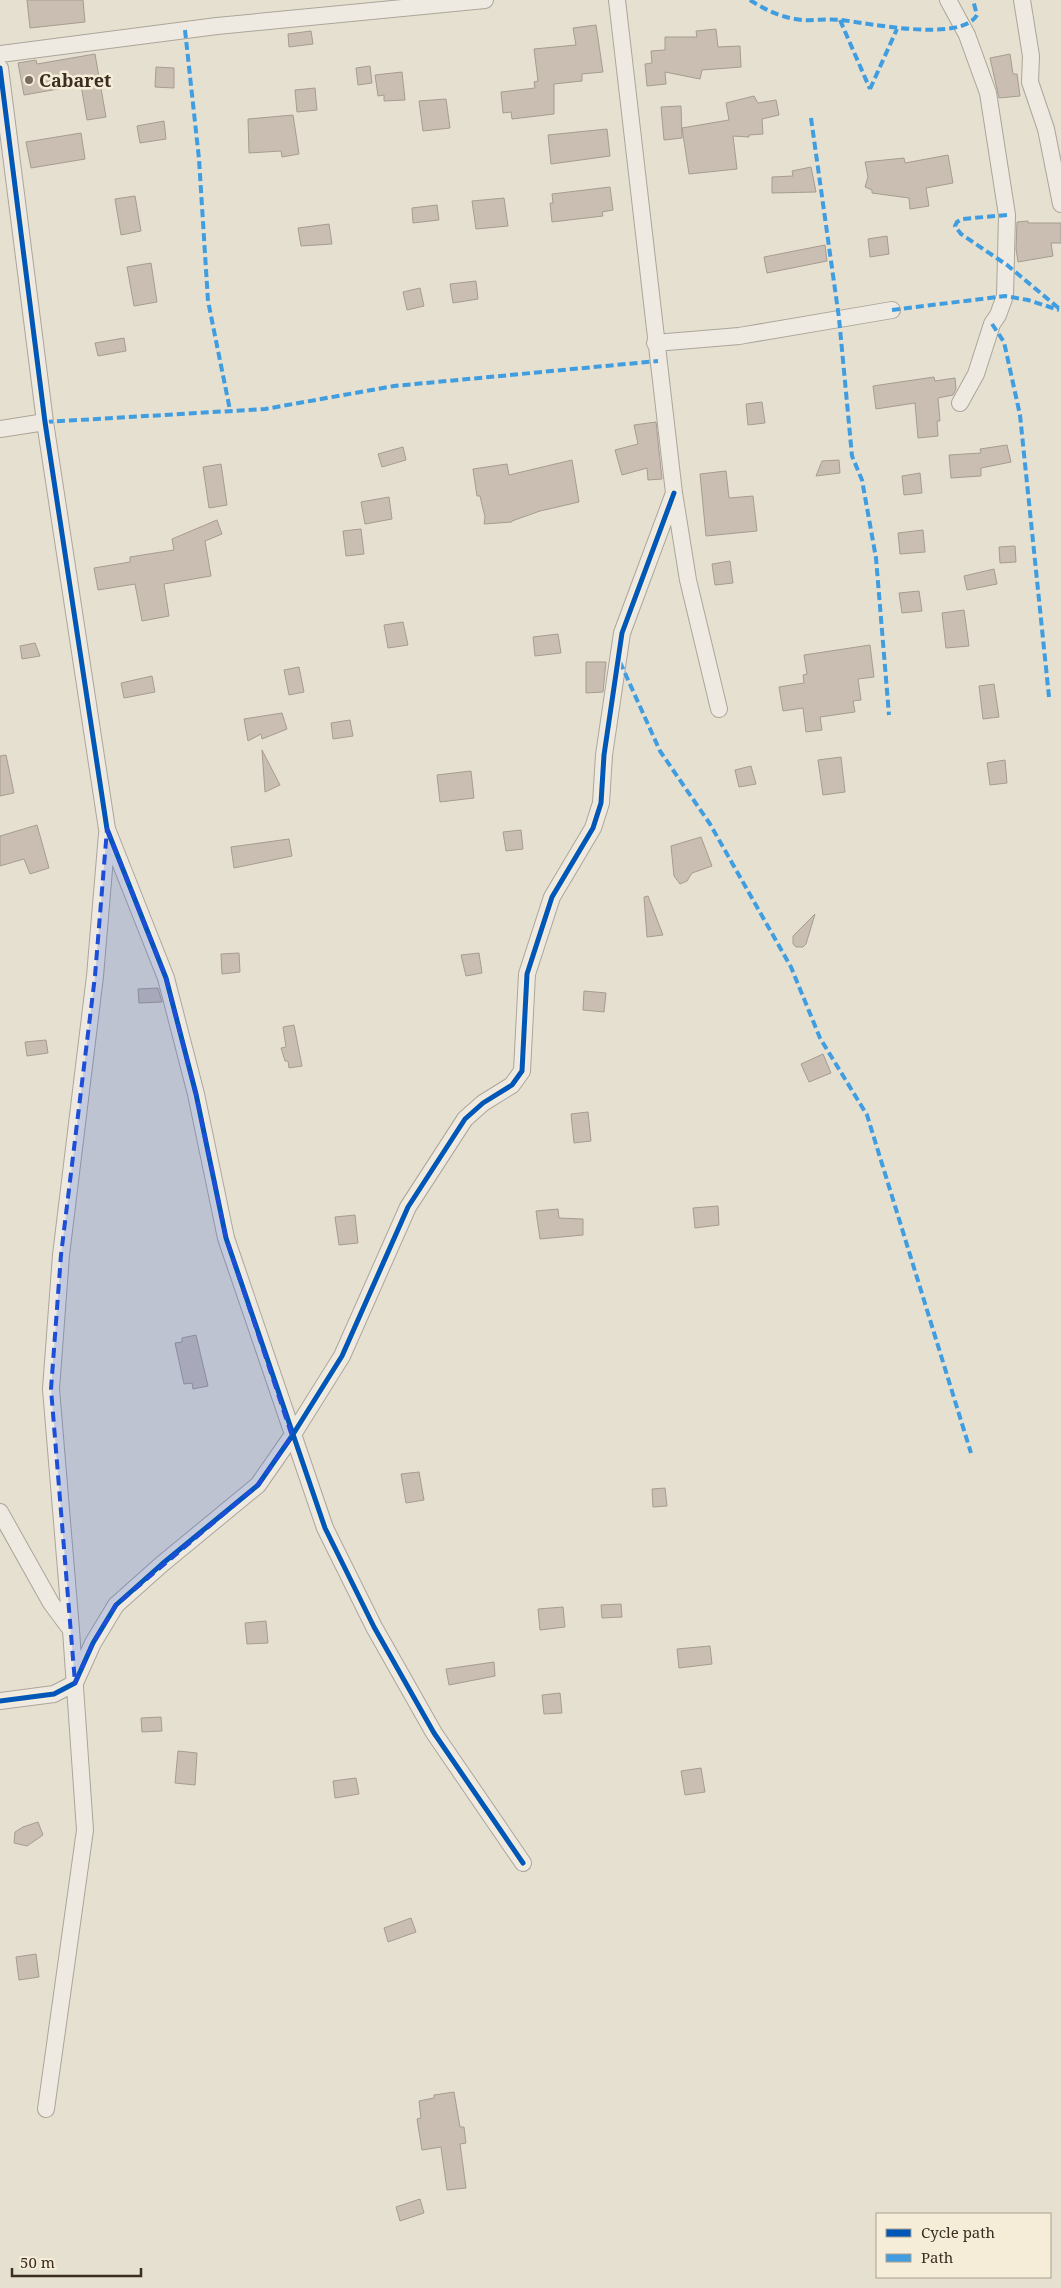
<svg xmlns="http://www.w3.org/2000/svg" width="1061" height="2288" font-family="'Noto Serif',serif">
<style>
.building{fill:#cabeb2;stroke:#a69c90}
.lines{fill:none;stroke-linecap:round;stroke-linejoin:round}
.minor-casing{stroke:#aca599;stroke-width:18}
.minor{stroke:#eeeae2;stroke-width:16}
.quiet{stroke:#3f9de0;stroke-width:4;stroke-dasharray:8 4;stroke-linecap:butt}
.cycleway-casing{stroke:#f5edd8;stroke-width:8}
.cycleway{stroke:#0057b8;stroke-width:5}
.marked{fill:#1d4ed8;fill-opacity:0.2;stroke:#1d4ed8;stroke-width:4;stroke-dasharray:10 6;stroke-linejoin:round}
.poi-dot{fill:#776c5f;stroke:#f5edd8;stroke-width:2}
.labels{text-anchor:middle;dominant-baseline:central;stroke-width:5;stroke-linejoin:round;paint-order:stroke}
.poi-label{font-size:18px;font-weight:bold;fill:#3b2d21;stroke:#f5edd8;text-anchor:start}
</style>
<rect width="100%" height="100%" fill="#e6e0d1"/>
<path class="building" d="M27,0H83L85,22L30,28Z
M596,25L603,72L582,74V81L554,84V114L512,119L511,112L503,113L501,92L535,88L534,82L538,81L534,49L576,45L573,28Z
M716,29L718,47L740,46L741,67L702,70L700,79L665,72L666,84L647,86L645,64L652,63L651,51L665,50V37H697L696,31Z
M311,31L313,44L289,47L288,34Z
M95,54L106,117L87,120L81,85L24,95L18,63L36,60L37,64Z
M1010,54L1013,74H1017L1020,96L999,98L990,58Z
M370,66L372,83L358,85L356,68Z
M156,67L174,68V88L155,87Z
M402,72L405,100L384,101V95L378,96L375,75Z
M315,88L317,110L297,112L295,90Z
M754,96L758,103L776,100L779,115L762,119L763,134L749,135V137L733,136L737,169L689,174L682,128L729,120L726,103Z
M446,99L450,128L423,131L419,101Z
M681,106L682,138L664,140L661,107Z
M293,115L299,154L282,157L281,151L249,153L248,119Z
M164,121L166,139L140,143L137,126Z
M607,129L610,156L551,164L548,135Z
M81,133L85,159L31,168L26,142Z
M948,155L953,183L926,188L929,206L910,209L909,198L872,193V190L865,187L868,177L865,162L904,158L905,163Z
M811,167L816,192L772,193V177L793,176L792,171Z
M610,187L613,210L602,212L603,216L552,222L550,203H553L552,194Z
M135,196L141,231L121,235L115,199Z
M504,198L508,226L476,229L472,201Z
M437,205L439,220L413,223L412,208Z
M1028,221V223H1061V243H1051L1053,256L1018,262L1016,249L1017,222Z
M329,224L332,244L301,246L298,228Z
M887,236L889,254L870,257L868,239Z
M825,245L827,261L767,273L764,257Z
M151,263L157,302L134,306L127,267Z
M476,281L478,299L453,303L450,284Z
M420,288L424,306L407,310L403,292Z
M124,338L126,351L98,356L95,343Z
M934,377L935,381L955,378L956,389L953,395L938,398L940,421H937L938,436L918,438L915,403L876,409L873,386Z
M762,402L765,423L748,425L746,404Z
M656,422L662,479L648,480L647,468L622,475L615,450L638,444L634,425Z
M1007,445L1011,462L981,468V476L951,478L949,455L981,453L980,449Z
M403,447L406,460L382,467L378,454Z
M572,460L579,502L540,511L512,521V522L484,524L485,517L480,496H477L473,469L507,464L509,475Z
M839,460L840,473L816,476L822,461Z
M221,464L227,505L209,508L203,467Z
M726,471L729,498L753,496L757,531L706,536L700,474Z
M920,473L922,493L904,495L902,476Z
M389,497L392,519L365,524L361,502Z
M217,520L222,534L205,541L211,576L164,584L169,616L142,621L135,584L98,590L94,568L130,562V557L174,550L172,539Z
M361,529L364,554L346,556L343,531Z
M923,530L925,552L900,554L898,533Z
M1015,546L1016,562L1000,563L999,547Z
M730,561L733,583L715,585L712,564Z
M994,569L997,584L967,590L964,576Z
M919,591L922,611L902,613L899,593Z
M964,610L969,646L946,648L942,613Z
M403,622L408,645L388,648L384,625Z
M558,634L561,653L535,656L533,637Z
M35,643L40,656L22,659L20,646Z
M870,645L874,677L858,679L861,700L853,701L855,712L820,717L822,730L806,732L803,708L783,711L779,687L804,683L803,675L807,674L804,655Z
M586,662H606L603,692L586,693Z
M299,667L304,692L289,695L284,670Z
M152,676L155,692L124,698L121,683Z
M994,684L999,717L983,719L979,686Z
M282,713L287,729L262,739L261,734L248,741L244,719Z
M350,720L353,736L333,739L331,723Z
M262,750L280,785L265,792Z
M6,755L14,793L0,796V756Z
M841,757L845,792L823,795L818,760Z
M1005,760L1007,783L990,785L987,763Z
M751,766L756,784L739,787L735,770Z
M471,771L474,798L440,802L437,775Z
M37,825L49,868L30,874L24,859L0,866V836Z
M521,830L523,849L506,851L503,832Z
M701,837L712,866L692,873L687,881L680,884L674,876L671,846Z
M289,839L292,856L234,868L231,847Z
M648,896L663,935L647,937L644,897Z
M815,914L806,944L803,947H796L793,944V936Z
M239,953L240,972L222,974L221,954Z
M479,953L482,973L466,976L461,955Z
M158,988L162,1002L139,1003L138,989Z
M584,991L606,993L604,1012L583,1010Z
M294,1025L302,1066L289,1068L288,1061H285L281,1048L286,1047L283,1027Z
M46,1040L48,1053L27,1056L25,1042Z
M823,1054L831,1073L809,1082L801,1064Z
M588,1112L591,1141L574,1143L571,1114Z
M718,1206L719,1225L695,1228L693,1208Z
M558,1209L559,1218L583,1219V1235L540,1239L536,1211Z
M355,1215L358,1243L339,1245L335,1217Z
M196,1335L208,1386L193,1389L192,1383L184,1384L175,1343L182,1342V1338Z
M419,1472L424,1500L406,1503L401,1474Z
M665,1488L667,1506L653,1507L652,1489Z
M621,1604L622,1617L602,1618L601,1605Z
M563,1607L565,1627L540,1630L538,1609Z
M266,1621L268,1643L247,1644L245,1623Z
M710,1646L712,1664L679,1668L677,1649Z
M494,1662L495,1676L449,1685L446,1669Z
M560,1693L562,1713L544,1714L542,1695Z
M161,1717L162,1731L142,1732L141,1718Z
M178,1751L197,1753L195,1785L175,1783Z
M701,1768L705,1792L685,1795L681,1771Z
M356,1778L359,1794L335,1798L333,1781Z
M38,1822L43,1835L27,1846L14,1843L15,1832L23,1827Z
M411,1918L416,1932L388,1942L384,1928Z
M36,1954L39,1977L19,1980L16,1957Z
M454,2092L460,2127H464L466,2143L460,2144L466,2188L447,2190L441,2147L422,2150L417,2119L421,2118L419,2101L434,2098V2095Z
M420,2199L424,2213L400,2221L396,2207Z"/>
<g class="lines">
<defs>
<path id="minor" d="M617,0L674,493L688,580L719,709
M948,0L967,35L988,93L1007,215L1005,296L998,315L992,324L976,374L960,403
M1022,0L1031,56L1030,82L1046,129L1061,204
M0,54L217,26L485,0
M0,68L45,422L107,829L166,978L196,1094L226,1238L325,1528L374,1627L434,1733L523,1863
M655,343L739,336L892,310
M0,429L45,422
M0,1512L51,1603L71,1630
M0,1701L54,1694L75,1683L93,1643L116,1605L162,1564L258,1485L292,1436L342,1356L408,1207L465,1119L483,1103L512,1085L522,1071L527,974L552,897L593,828L601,803L604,755L622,633L674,493
M46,2109L85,1830L71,1630L51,1389L61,1255L95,976L107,834"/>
</defs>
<use href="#minor" class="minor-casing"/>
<use href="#minor" class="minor"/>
<path class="quiet" d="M750,0C764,9 778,16 795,19C810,22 825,18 841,20C868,23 961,43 977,15L973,0
M840,20L870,89
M185,30L199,159L208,301L230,410
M870,89L897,29
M811,118L839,318L852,456L862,480L876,558L889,715
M1007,215L962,219L957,222L955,226L961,234L1007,265L1061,310
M892,310L1005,296L1028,300L1059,310
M992,324L1004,342L1020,415L1049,697
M45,422L265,409L394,386L658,361
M620,662L660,751L710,824L791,967L820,1038L867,1115L971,1453"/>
<defs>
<path id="cycleway" d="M0,68L45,422L107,829L166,978L196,1094L226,1238L325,1528L374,1627L434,1733L523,1863
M0,1701L54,1694L75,1683L93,1643L116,1605L162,1564L258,1485L292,1436L342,1356L408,1207L465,1119L483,1103L512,1085L522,1071L527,974L552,897L593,828L601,803L604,755L622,633L674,493"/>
</defs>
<use href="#cycleway" class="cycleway-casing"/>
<use href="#cycleway" class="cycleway"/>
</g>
<path class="marked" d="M107,829L166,978L196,1094L226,1238L292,1436L258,1485L116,1605L93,1643L75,1683L51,1389L61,1255L95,976Z"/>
<circle class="poi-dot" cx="29" cy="80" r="5"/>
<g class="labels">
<g class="poi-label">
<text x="39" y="80">Cabaret</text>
</g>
</g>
<rect x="876" y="2213" width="175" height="65" fill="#f5edd8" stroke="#aba08f"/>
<rect x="886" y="2229" width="25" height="8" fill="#0057b8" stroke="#aba08f"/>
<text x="921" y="2238" font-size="15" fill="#3b2d21">Cycle path</text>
<rect x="886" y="2254" width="25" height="8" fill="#3f9de0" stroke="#aba08f"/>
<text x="921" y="2263" font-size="15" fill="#3b2d21">Path</text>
<path d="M12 2268v8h129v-8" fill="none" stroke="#3b2d21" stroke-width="2.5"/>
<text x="20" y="2268" font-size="15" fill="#3b2d21" stroke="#f5edd8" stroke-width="4" paint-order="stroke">50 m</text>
</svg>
